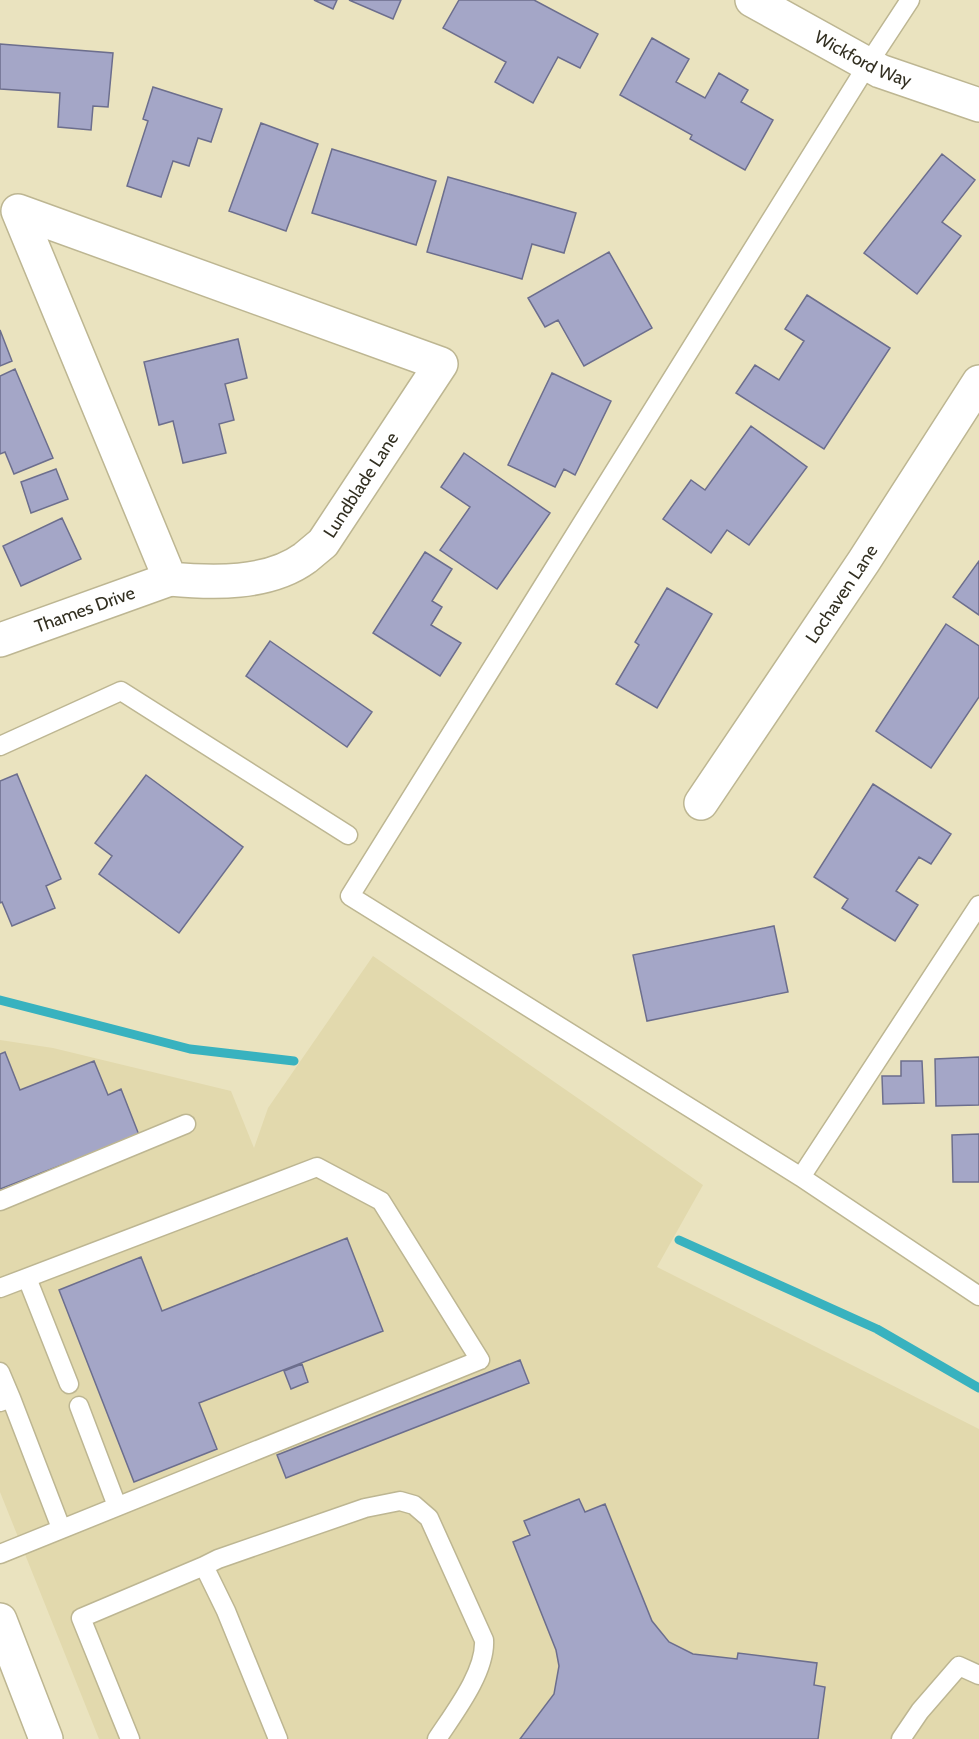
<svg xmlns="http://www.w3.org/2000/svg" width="979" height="1739" font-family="Cabin,sans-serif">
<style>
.built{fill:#e2d9ad}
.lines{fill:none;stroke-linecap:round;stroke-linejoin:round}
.stream{stroke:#38b2bf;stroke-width:9}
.building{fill:#a4a6c7;stroke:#6c6e8d;stroke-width:1.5}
.service-casing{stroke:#bdb692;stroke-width:21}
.minor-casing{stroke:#bdb692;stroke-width:36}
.secondary-casing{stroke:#bdb692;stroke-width:36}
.service{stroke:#fff;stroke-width:18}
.minor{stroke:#fff;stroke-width:33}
.secondary{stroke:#fff;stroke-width:33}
.labels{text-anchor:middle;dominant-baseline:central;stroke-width:4.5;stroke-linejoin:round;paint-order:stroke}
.street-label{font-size:18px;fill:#322f21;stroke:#fff}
</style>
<rect width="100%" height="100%" fill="#eae3bf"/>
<path class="built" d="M373,956L703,1185L657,1267L979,1429V1739H99L0,1492V1040L53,1048L231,1091L254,1148L268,1108Z"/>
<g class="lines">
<path class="stream" d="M0,1000L190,1049L294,1061
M679,1240L877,1329L979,1388"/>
</g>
<path class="building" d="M314,0H337L333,9Z
M349,0H401L393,19Z
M459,0H534L598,34L580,68L558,57L533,103L495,82L506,62L443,28Z
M652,38L689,59L676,82L705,98L719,73L748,90L741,102L773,120L745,170L690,139L692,135L620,95Z
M0,44L113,53L108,107L93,106L91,130L58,127L60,93L0,89Z
M153,87L222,109L211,142L198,138L189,166L173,161L161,197L127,186L148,121L143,119Z
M261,123L318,144L286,231L229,211Z
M332,149L436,181L416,245L312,213Z
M942,154L975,180L942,222L961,236L917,294L864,253Z
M448,177L576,213L564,253L532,244L522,279L427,252Z
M609,252L652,328L584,366L558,320L545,327L528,298Z
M807,295L890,348L824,449L736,393L755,365L779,380L804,341L785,329Z
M0,330L12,361L0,366Z
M238,339L247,378L225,384L234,420L219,424L226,453L183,463L173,421L159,425L144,362Z
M15,369L53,458L14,474L5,452L0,454V376Z
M552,373L611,401L575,475L564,469L555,487L508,465Z
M751,426L807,467L749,545L727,530L711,553L663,519L691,480L705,490Z
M464,453L550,513L497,589L440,550L470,507L441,487Z
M56,469L68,499L31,513L21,482Z
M62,518L81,559L21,586L3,546Z
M425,552L452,569L432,601L442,607L431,625L461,643L440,676L373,633Z
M979,561V615L953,597Z
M667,588L712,614L657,708L616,684L639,645L635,642Z
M946,624L979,646V697L931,768L876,731Z
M270,641L372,712L347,747L246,676Z
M17,774L61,879L46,886L55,908L12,926L2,902L0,903V781Z
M146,775L243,847L179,933L99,874L112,856L95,843Z
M873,784L951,834L931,864L919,857L896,891L918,905L895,941L842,908L848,899L814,877Z
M774,926L788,992L647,1021L633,955Z
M5,1052L20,1090L94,1061L108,1095L121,1089L139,1135L0,1189V1054Z
M979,1057V1105L936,1106L935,1059Z
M901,1061H922L924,1103L883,1104L882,1076H901Z
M979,1134V1182H953L952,1135Z
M347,1238L383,1331L199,1403L217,1449L134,1482L59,1290L141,1257L162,1311Z
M520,1360L529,1383L286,1478L277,1455Z
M302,1364L308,1382L291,1389L284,1371Z
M579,1499L585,1512L605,1504L652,1621L669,1642L693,1654L737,1659L738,1653L817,1663L814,1685L825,1687L818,1739H520L554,1694L559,1666L556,1650L513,1542L530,1535L524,1521Z"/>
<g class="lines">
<defs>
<path id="service" d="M910,0L868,64L350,896L801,1177L979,1296
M0,746L121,691L348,835
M801,1177L979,905
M0,1201L186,1124
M27,1278L69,1384
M0,1288L317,1167L381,1201L480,1360L0,1554
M0,1372L11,1398L0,1402
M11,1398L61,1528
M79,1406L117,1506
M130,1739L81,1618L204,1566
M278,1739L226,1611L204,1566L218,1559L365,1508L400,1501L414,1505L429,1518L484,1640C486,1672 454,1713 437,1739
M901,1739L920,1711L959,1666L979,1675"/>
<g id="minor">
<path id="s1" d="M752,0L880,71L979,105"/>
<path d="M18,211L441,364L323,543C317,548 311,553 305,558C268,585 212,583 170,579Z"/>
<path id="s2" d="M0,640L170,579"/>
<path id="s3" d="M701,803L864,561L979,382"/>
</g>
<path id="secondary" d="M0,1620L46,1739"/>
</defs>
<use href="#service" class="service-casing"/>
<use href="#minor" class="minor-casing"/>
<use href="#secondary" class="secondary-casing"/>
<use href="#service" class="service"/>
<use href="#minor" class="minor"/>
<use href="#secondary" class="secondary"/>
</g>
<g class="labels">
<g class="street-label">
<text stroke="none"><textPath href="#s1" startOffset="126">Wickford Way</textPath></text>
<text transform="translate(361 485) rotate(-57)">Lundblade Lane</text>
<text stroke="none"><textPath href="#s3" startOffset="252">Lochaven Lane</textPath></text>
<text stroke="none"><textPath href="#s2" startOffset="90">Thames Drive</textPath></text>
</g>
</g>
</svg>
